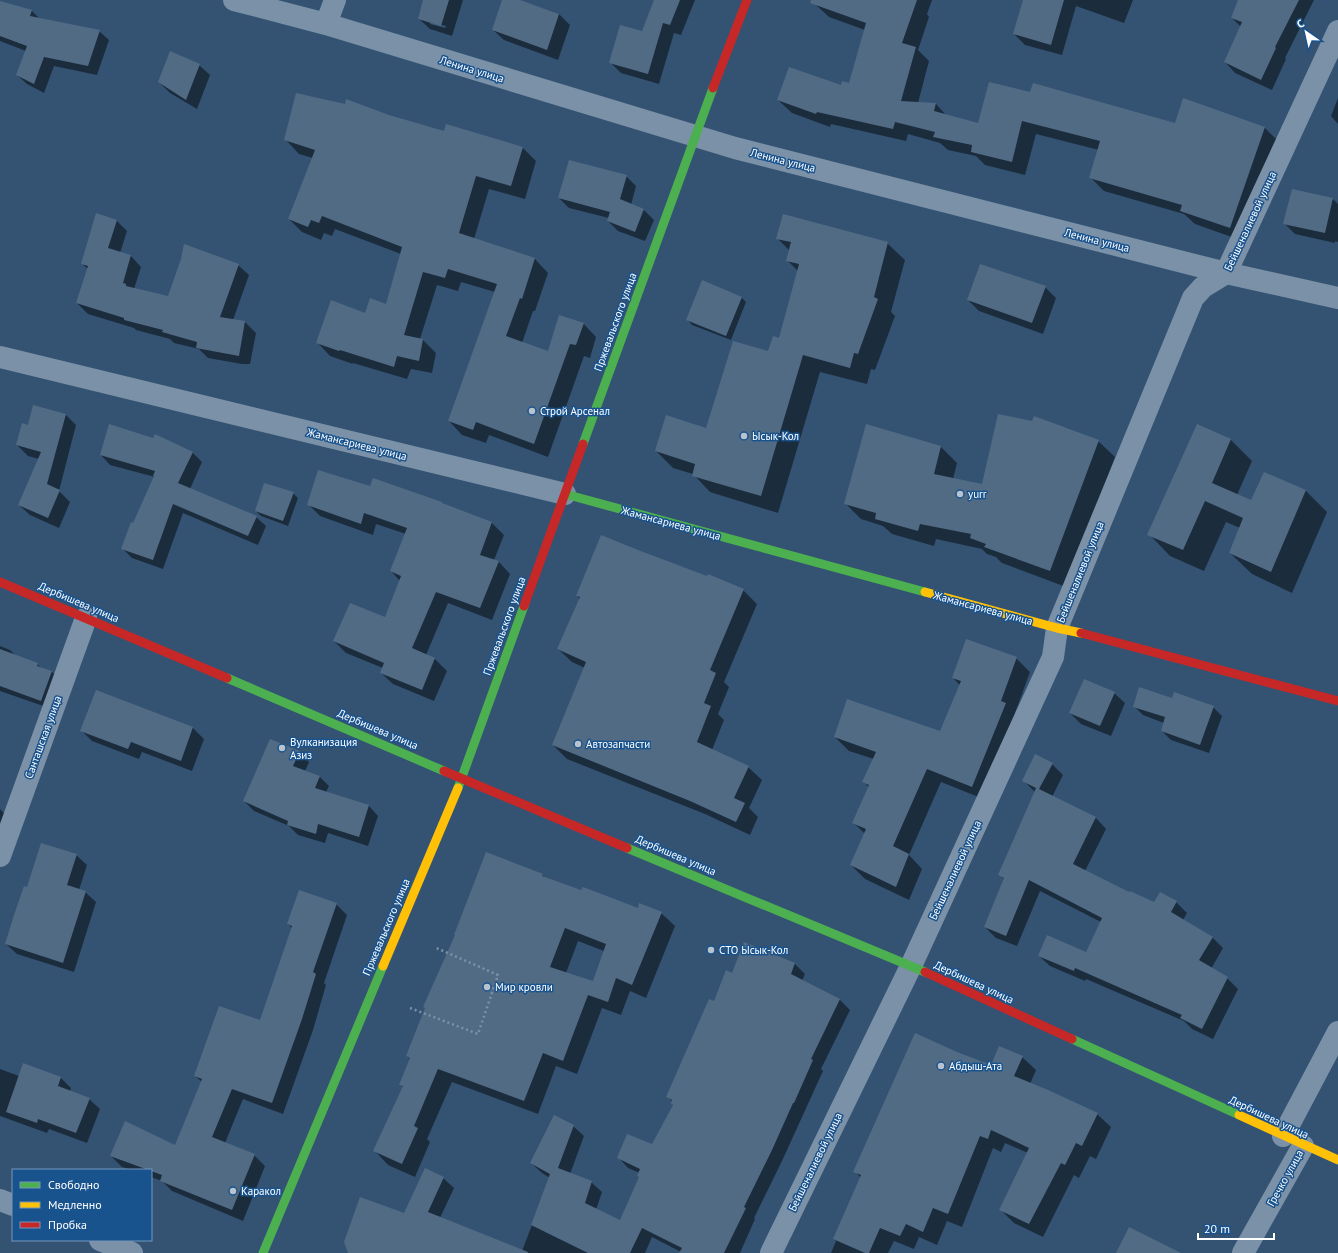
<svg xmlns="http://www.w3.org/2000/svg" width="1338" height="1253" font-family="'PT Sans',sans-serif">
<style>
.shadow{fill:#0007;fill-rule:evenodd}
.building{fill:#526b85;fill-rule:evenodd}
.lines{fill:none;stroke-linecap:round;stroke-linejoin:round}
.path{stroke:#7b91a7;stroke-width:2.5;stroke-dasharray:2 3;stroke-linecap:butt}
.street{stroke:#7b91a7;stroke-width:22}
.fast{stroke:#4caf50;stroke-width:9}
.slow{stroke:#ffc107;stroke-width:9}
.jam{stroke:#c62828;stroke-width:9}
.poi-dot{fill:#b8c3ce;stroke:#19538e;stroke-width:1.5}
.labels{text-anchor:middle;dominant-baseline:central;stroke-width:3;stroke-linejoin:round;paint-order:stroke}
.street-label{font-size:11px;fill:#fff;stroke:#19538e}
.poi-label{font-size:11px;fill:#fff;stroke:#19538e;text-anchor:start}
</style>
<rect width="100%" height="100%" fill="#345373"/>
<path class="shadow" d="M424,0H463L452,36L430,29L419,19ZM430,22L446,26L445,28L430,24Z
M503,0H518L559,14L570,25L558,60L504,40L493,30Z
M655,0H695L681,35L674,33L659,84L621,73L610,62L642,32Z
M817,0H932L927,14L929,17L918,50L929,61L918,103L936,104L947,116L979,124L1031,93L1175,124L1264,127L1278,141L1243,241L1195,224L1184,214L1104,191L1091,178L1099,150L1036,134L1025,175L985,165L976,156L948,150L940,143L908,134L906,141L831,124L830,127L792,113L778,100L850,84L865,30L829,17L815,4Z
M1024,0H1133L1124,23L1076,6L1062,55L1025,45L1014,34Z
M1239,0H1314L1285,58L1286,59L1272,90L1235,73L1225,62L1241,27L1232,18Z
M0,2L32,11L39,18L99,31L109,40L97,75L54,66L44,93L27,84L17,75L26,51L0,41Z
M199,65L210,75L197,109L170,93L159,82Z
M1338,98V124L1331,116Z
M389,116L445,132L522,147L536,161L525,199L489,189L474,239L535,259L548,273L535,311H533L522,343L548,352L583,323L596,337L590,358L584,356L548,457L489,435L486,443L462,435L449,421L495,292L461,282L458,291L437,285L420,339L423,340L436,353L432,373L411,369L407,379L353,363V364L330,356L317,342L365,314L387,305L401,254L335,229L332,236L324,233L321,240L302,232L289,219L313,158L299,154L286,140Z
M626,176L636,186L631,205L643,209L654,220L645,241L618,231L608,221L609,218L569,208L559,198Z
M1333,199L1338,204V242L1335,241V243L1295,234L1285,224Z
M116,220L127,231L120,253L131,256L141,267L134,289L168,297L238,265L249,275L233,320L245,322L256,333L250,364H242L208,358L199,349L174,343L170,339L136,330L134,328L88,314L77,303L88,269L82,264Z
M777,238L887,243L905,260L891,312L895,316L875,370L871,369L867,384L820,372L778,513L710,492L693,474L673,468L656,451L707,429L780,339L798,271L787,260L790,251Z
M1045,287L1056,298L1043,334L979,311L968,300Z
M741,297L746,302L731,340L692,325L687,319Z
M66,415L76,425L59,491L70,502L59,528L30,515L19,505L39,459L28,456L17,445L29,427Z
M1198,425L1231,440L1252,461L1237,495L1252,501L1265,473L1306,491L1327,512L1292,593L1252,574L1230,553L1240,528L1226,522L1204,571L1170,556L1149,534Z
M866,426L941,447L957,463L953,479L983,485L1098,441L1115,457L1066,587L1002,563L996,557L987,554L982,549L936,539L934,546L892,534L883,526L861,519L845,503Z
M192,452L202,462L190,489L256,517L266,526L258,545L183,513L163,569L132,558L123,549L155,477L110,465L101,455Z
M370,488L443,505L492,523L504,535L494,560L499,562L510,574L492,620L448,603L426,655L435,659L447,671L434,701L393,684L381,673L383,668L346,653L334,641L385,619L400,581L391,571L406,534L376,524L373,535L320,516L308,504Z
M293,493L298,498L288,526L261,516L256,511Z
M638,551L743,590L757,604L724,682L729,687L718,714L724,720L712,750L748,767L762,780L749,808L758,817L750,835L705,814L567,759L553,745L585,668L572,662L558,649L580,599L577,596Z
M0,646L10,650L17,657L37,664L41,668L52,672L60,679L49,708L0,691Z
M1016,658L1030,672L1015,713L1020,718L986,800L941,782L909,855L922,869L909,900L865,879L851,865L865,834L853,822L869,787L863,781L874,759L849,751L835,737L941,733L960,685L953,678Z
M97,692L193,728L204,739L192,771L142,752L139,759L92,741L81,730Z
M1114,693L1125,703L1111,736L1081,724L1070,713Z
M1173,699L1213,707L1222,716L1209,753L1171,740L1162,731L1164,723L1143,715L1134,706Z
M299,752L309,762L305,771L319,776L329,786L326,792L369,806L378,816L368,846L328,833L325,843L298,835L289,826L254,811L244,801Z
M1052,764L1063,775L1052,797L1096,818L1106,829L1085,871L1130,893L1155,904L1160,893L1176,902L1187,913L1183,920L1213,938L1223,948L1211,969L1227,978L1238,989L1213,1039L1192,1029L1184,1021L1086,979L1085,981L1050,966L1039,956L1086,953L1101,922L1040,891L1017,946L996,938L985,927L1005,880L1000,875L1035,792L1023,780Z
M0,809L11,820L0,858Z
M76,855L87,865L79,890L85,892L96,902L74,972L17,954L6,944L27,888Z
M542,875L547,879L638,909L661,913L675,926L646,998L630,991L621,1015L602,1008L577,1074L556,1066L538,1114L452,1082L427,1139L430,1142L415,1177L388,1165L375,1151L403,1087L400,1084L411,1060L407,1056ZM578,941L604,951L594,982L566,973Z
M336,904L347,915L324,983L326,985L313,1030L283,1114L243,1099L225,1143L254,1155L265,1166L243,1221L172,1191L162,1181L151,1177V1170H132L122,1167L111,1156L175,1147L202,1082L195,1076L261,1022L292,928L288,924Z
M795,964L805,974L802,981L840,1000L850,1010L821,1069L823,1071L782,1161L754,1218L755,1219L740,1253H680L681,1252L652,1237L645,1253H349L404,1214L443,1178L454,1188L440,1218L522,1251L550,1178L542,1173L531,1163L573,1126L584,1136L570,1174L591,1182L602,1192L596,1210L620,1222L640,1177V1173L628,1168L618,1157L653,1145L673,1106L672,1104L673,1102L667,1097L714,1002L732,974Z
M957,1053L992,1066L1022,1057L1036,1070L1030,1084L1097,1114L1111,1127L1096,1159L1090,1156L1079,1178L1074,1175L1043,1237L1014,1223L1000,1209L1028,1153L1005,1143L1001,1152L993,1148L962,1227L947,1221L937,1245L919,1237L914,1249L894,1241L888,1253H831L836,1241L834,1239L861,1178L855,1171Z
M0,1069L19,1076L61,1078L71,1088L70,1091L89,1099L100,1109L87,1143L49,1129L47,1133L0,1116Z"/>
<path class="building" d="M423,0H449L441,26L418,19Z
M502,0H520L559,14L547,50L492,30Z
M654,0H680L670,25L663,23L648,74L609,63L620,25L642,31Z
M811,0H917L902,43L916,47L901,101L936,103L934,111L978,123L989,82L1030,92L1033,83L1175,123L1183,98L1265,127L1230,228L1180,211L1182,205L1089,178L1100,141L1022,121L1012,162L971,152L972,145L933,137L935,132L895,122L893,129L817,112L816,114L777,100L789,67L841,85L842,81L849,83L866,23L810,3Z
M1023,0H1064L1051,45L1013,34Z
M1238,0H1299L1275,47L1276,48L1261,80L1224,62L1242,22L1231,18Z
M0,1L32,10L30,16L100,30L88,66L44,57L34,84L16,75L27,46L0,36Z
M170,51L200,64L186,100L158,82Z
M296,93L345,104L346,99L389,115L444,131L446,124L523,147L511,186L476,176L459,233L535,258L522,299L520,298L506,336L548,351L559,315L584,323L576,345L570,344L534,444L476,422L473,430L448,421L497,284L448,269L445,278L423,272L404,335L423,339L419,361L397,356L394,367L340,350L339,351L316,343L331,300L365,313L370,298L386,304L402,247L322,216L319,223L311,220L308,227L288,219L315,150L284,140Z
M569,160L627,175L620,199L644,209L635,232L607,221L610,212L558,198Z
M1292,189L1333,198L1325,233L1283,224Z
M96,213L117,220L108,248L131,255L123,283L126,284V286L168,296L181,259L184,244L239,264L220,317L245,321L239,356L196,348L197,342L162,332L163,330L124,320V318L76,303L88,266L81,264Z
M783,214L888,242L874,297L878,299L858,354L854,353L850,368L803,355L761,496L692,476L695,464L655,451L666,415L706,428L733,341L768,351L773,336L779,338L799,264L786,261L791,242L776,239Z
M980,264L1046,286L1032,323L967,300Z
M702,280L742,297L726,336L686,320Z
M33,405L66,414L47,484L60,490L48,518L18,505L41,452L16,445L22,423L28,425Z
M998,414L1032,421L1034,416L1099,440L1050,571L984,547L986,544L970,538L971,534L920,524L918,531L875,519L876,513L844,504L866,424L941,446L934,474L982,484Z
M109,424L153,438L155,434L193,452L178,483L257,516L248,536L173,504L153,560L121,549L131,522L133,523L154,476H153L155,471L100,455Z
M1197,424L1231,439L1212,483L1251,500L1264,472L1306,490L1271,572L1229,553L1243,518L1205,501L1183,550L1147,535Z
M318,470L370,486L373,478L442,502V503L492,522L480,555L499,561L480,608L436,592L412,648L435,658L422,690L380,673L384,663L333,641L350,603L385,617L401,576L390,571L407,528L364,513L361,524L307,505Z
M264,483L294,492L283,521L255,511Z
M601,535L638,550L707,576L708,574L744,589L710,670L716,673L704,703L711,706L697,742L749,766L734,798L745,803L736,822L690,801L552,745L586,662L557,649L580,597L576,596Z
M966,639L1017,657L1001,701L1006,703L972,787L927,769L893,846L909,854L896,887L850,865L866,829L852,823L869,785L862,782L876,752L834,737L847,699L940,731L961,681L952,678Z
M0,649L38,663L37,666L52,671L41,701L0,686Z
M1084,679L1115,692L1100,726L1069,713Z
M1139,687L1172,698L1174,692L1214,706L1200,745L1161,731L1165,717L1133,707Z
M96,690L193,727L181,761L131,742L128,749L80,731Z
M270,739L300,751L293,766L320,776L315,788L369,805L359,837L318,824L316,834L287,825L288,821L243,801Z
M1035,754L1053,763L1039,789L1096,817L1073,864L1129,892L1130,891L1154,902L1160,892L1177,901L1171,912L1213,937L1199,960L1228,977L1202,1029L1180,1018L1182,1015L1075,968L1074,971L1038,956L1047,935L1086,952L1102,918L1029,880L1006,936L984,927L1004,878L998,875L1036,788L1022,781Z
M41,843L77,854L67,885L86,891L63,963L5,944L14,915L24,886L27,887Z
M486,852L543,874L542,876L581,890L583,887L638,908L639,903L662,912L632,985L616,978L608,1002L588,995L563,1061L543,1053L524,1101L438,1069L414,1126L418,1128L402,1164L373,1151L403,1086L399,1085L410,1058L406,1056L425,1008L423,1007L455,935H454ZM565,928L606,944L593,981L550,967Z
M299,890L337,903L313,972L316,974L302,1019L272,1103L232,1089L212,1137L255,1154L232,1210L160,1181L162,1175L110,1156L125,1121L175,1145L202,1079L194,1076L219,1006L260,1020L292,926L287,924Z
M744,942L795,963L791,974L840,999L811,1059L813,1060L794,1103H793L772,1150L744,1207L746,1208L724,1253H679L682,1248L642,1228L630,1253H588L531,1225L550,1174L530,1163L554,1115L574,1125L558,1168L592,1181L585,1203L620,1220L639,1177L637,1176L640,1169L617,1158L627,1134L652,1144L673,1105L671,1104L672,1100L666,1097L709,999L714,1001L726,970L732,973Z
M915,1033L957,1052L991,1065L999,1046L1023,1056L1014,1076L1048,1090L1098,1113L1082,1146L1076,1143L1065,1165L1061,1163L1029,1224L999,1210L1029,1148L991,1130L988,1139L980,1136L948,1214L933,1208L923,1232L906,1224L900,1236L880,1228L869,1253H865L833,1239L861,1175L853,1172Z
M23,1063L61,1077L58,1086L90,1098L76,1133L38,1119L37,1123L6,1112Z
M425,1168L444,1177L428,1212L528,1252V1253H348L344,1242L360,1197L404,1213Z
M1129,1227L1181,1253H1116Z"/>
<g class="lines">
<path class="path" d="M410,1008L478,1034L498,975L434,947"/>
<path class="street" d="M234,0L326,24L735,148L1226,273L1338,298
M326,24L335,0
M0,357L565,494
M0,856L86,618
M1283,1136L1338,1032
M0,1200L13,1205
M100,1240L132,1253
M771,1253L911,966L1053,657L1057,628L1193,298L1203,287L1226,273L1338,31
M1243,1253L1303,1146"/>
<path class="fast" d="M583,444L713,88
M565,494L925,592
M227,678L444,771
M458,788L524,606
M627,848L925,972
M1072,1039L1239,1115
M263,1253L383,966"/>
<path class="slow" d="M925,592L1057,628L1081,633
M383,966L458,788
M1239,1115L1338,1160"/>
<path class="jam" d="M713,88L747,0
M0,582L227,678
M524,606L583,444
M1081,633L1338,701
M444,771L627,848
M925,972L1072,1039"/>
</g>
<g class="poi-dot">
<circle cx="532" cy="411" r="4"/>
<circle cx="744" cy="436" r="4"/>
<circle cx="960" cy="494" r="4"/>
<circle cx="578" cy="744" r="4"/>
<circle cx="282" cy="748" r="4"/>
<circle cx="711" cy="950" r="4"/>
<circle cx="487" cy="987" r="4"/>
<circle cx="941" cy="1066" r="4"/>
<circle cx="233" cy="1191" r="4"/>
</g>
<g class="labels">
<g class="street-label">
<text transform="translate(472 69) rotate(17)">Ленина улица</text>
<text transform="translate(783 160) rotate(14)">Ленина улица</text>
<text transform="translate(1250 221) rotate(-65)">Бейшеналиевой улица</text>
<text transform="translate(1097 240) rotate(14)">Ленина улица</text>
<text transform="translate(615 322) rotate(-70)">Пржевальского улица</text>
<text transform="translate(357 444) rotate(14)">Жамансариева улица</text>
<text transform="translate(671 523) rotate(15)">Жамансариева улица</text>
<text transform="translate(1080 572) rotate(-68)">Бейшеналиевой улица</text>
<text transform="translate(79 602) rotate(23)">Дербишева улица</text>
<text transform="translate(983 608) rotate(15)">Жамансариева улица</text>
<text transform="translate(504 626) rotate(-70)">Пржевальского улица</text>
<text transform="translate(378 729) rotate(23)">Дербишева улица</text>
<text transform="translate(43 737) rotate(-70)">Санташская улица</text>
<text transform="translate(676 855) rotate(23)">Дербишева улица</text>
<text transform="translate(955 870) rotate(-65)">Бейшеналиевой улица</text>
<text transform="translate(386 927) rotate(-67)">Пржевальского улица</text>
<text transform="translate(974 982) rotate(25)">Дербишева улица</text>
<text transform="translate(1269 1117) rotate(25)">Дербишева улица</text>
<text transform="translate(815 1162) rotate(-64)">Бейшеналиевой улица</text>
<text transform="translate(1285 1178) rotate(-61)">Гречко улица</text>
</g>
<g class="poi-label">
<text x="540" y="411">Строй Арсенал</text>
<text x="752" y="436">Ысык-Кол</text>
<text x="968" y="494">yurr</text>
<text x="290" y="742">Вулканизация<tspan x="290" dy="13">Азиз</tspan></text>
<text x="586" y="744">Автозапчасти</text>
<text x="719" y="950">СТО Ысык-Кол</text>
<text x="495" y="987">Мир кровли</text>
<text x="949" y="1066">Абдыш-Ата</text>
<text x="241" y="1191">Каракол</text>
</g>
</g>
<rect x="12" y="1169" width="140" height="72" fill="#19538e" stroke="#7598bb"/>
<rect x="20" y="1182" width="20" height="6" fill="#4caf50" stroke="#7598bb"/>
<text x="48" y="1189" font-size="12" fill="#ffffff">Свободно</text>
<rect x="20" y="1202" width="20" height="6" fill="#ffc107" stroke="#7598bb"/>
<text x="48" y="1209" font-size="12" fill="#ffffff">Медленно</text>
<rect x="20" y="1222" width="20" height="6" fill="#c62828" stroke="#7598bb"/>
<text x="48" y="1229" font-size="12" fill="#ffffff">Пробка</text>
<g transform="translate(1306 32) rotate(326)" stroke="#19538e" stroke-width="3" paint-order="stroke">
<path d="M0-3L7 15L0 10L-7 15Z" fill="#ffffff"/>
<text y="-6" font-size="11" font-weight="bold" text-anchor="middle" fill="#ffffff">С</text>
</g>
<path d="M1198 1233v6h76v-6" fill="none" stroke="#ffffff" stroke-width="2"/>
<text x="1204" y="1233" font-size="12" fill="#ffffff" stroke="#19538e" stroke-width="3" paint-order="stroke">20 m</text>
</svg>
